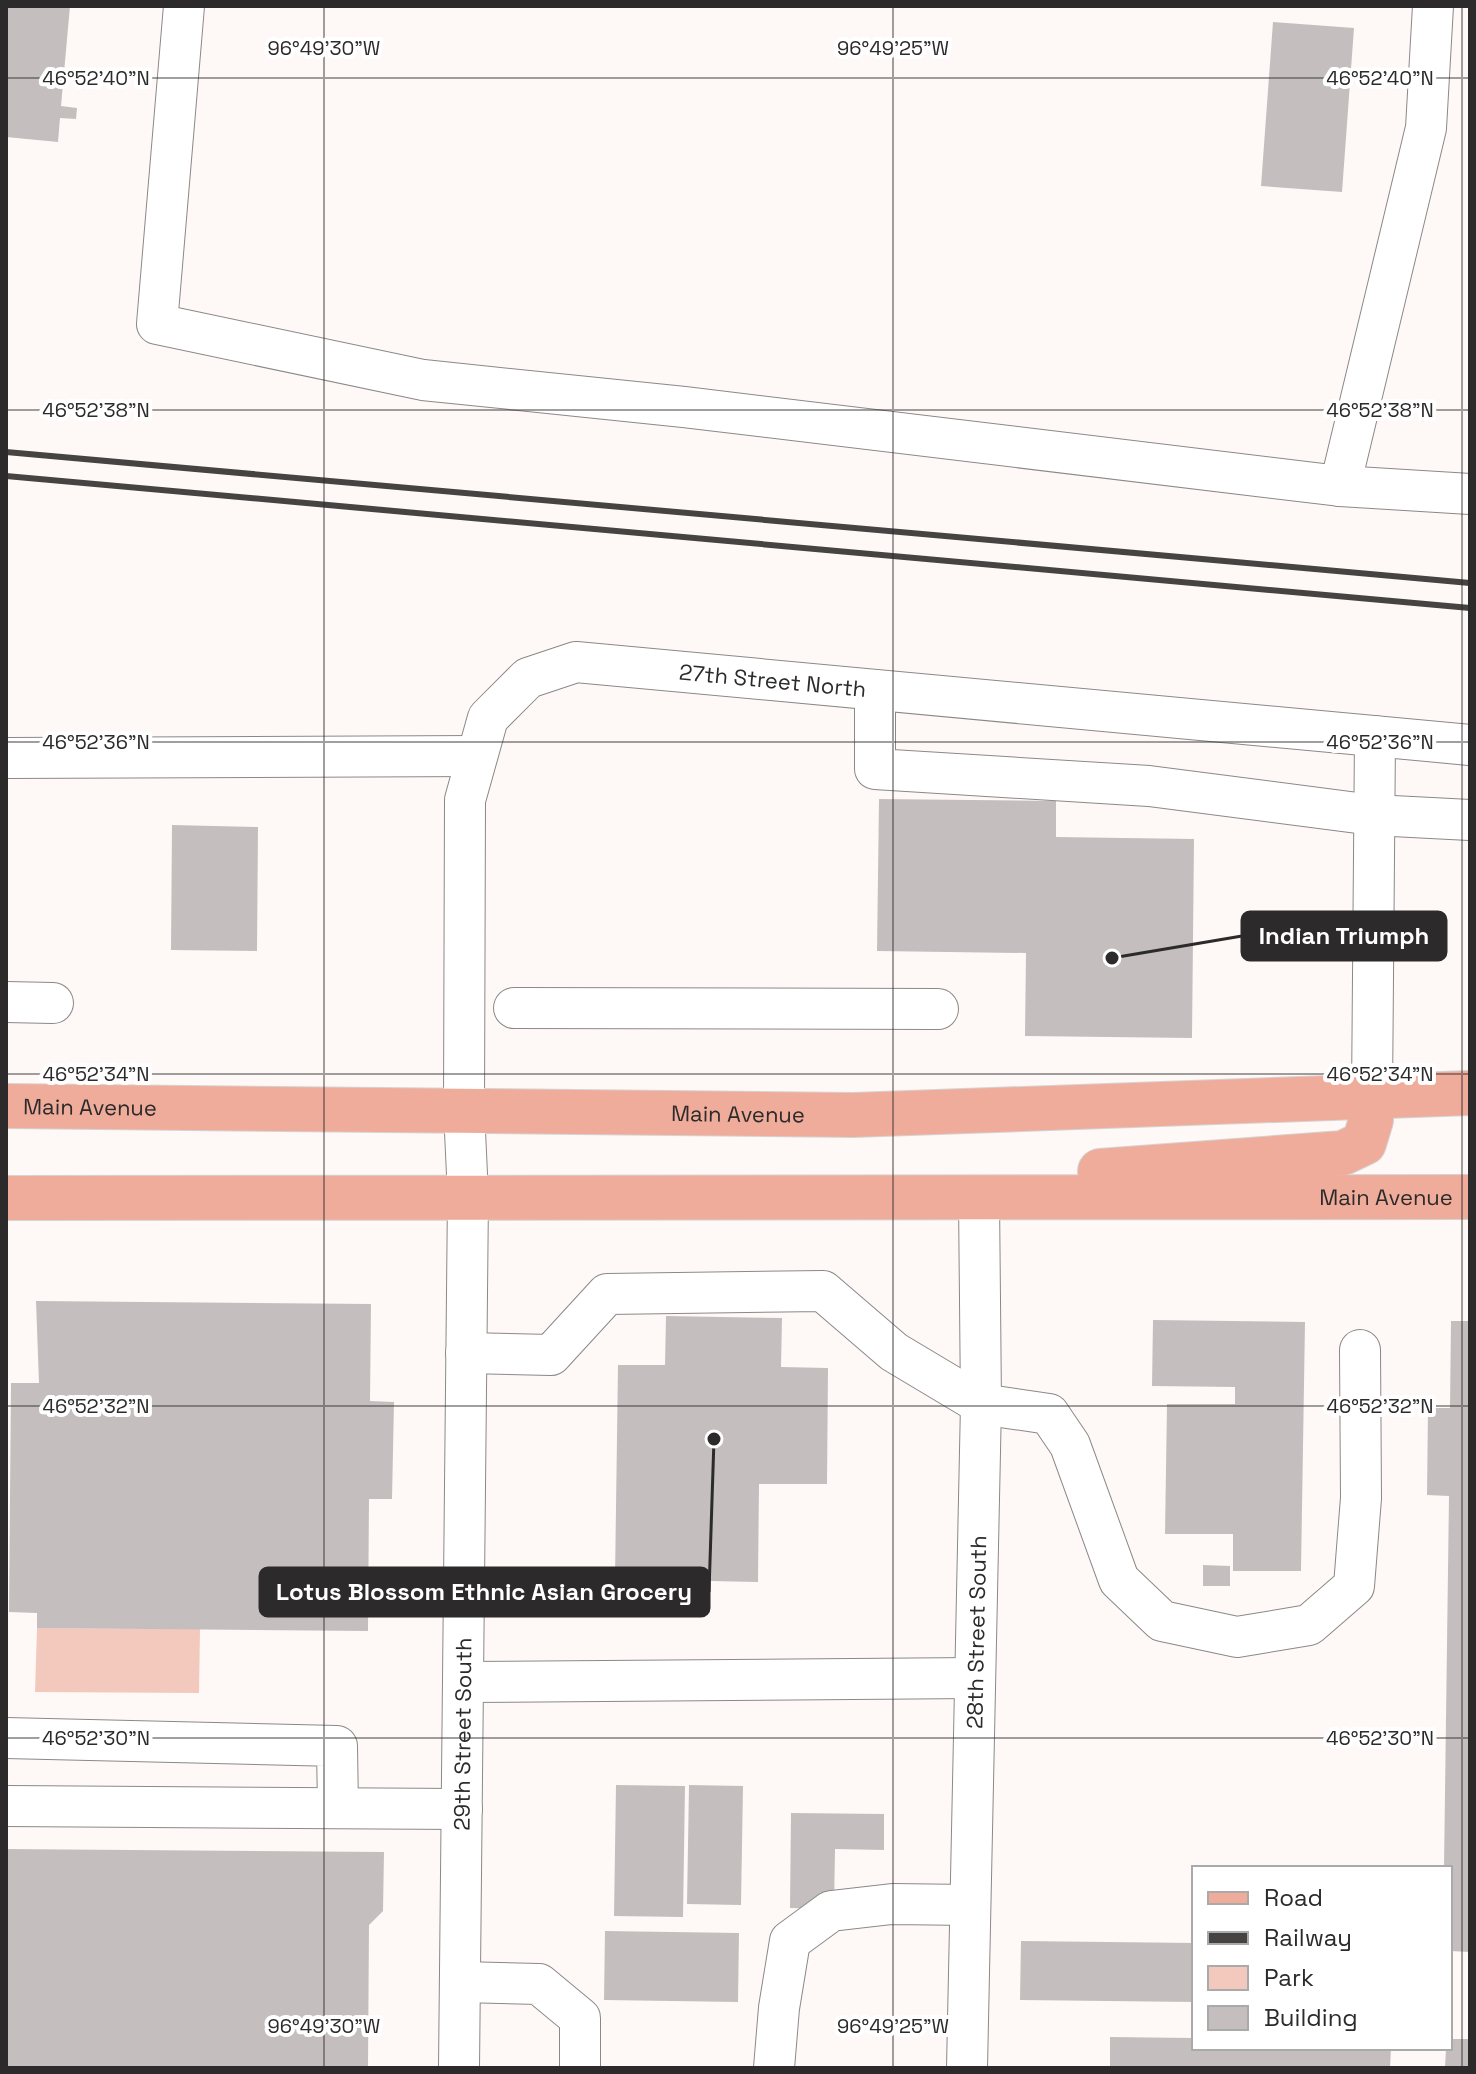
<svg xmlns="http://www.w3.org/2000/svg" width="1476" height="2074" font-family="'Space Grotesk',sans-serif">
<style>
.green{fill:#f3c9be}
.building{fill:#c4bfbe}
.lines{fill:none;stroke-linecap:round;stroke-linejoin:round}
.minor-casing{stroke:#8c8887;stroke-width:42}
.major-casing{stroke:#d5d4d4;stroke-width:46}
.minor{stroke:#fff;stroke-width:40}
.major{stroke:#efac9b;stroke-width:44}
.rail{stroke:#464343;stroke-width:6}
.ticks{fill:none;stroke:#2c2a2a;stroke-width:2;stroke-opacity:0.45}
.labels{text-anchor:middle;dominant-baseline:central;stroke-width:8;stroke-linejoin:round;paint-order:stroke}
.street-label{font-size:22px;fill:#2c2a2a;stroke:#fff}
.ticks-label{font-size:20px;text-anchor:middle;fill:#2c2a2a;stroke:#fff;stroke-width:8;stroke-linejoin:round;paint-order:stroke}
.leader{fill:none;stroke:#2c2a2a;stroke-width:3}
.callout-dot{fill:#2c2a2a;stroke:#fff;stroke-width:3}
.callout{fill:#2c2a2a;stroke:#2c2a2a;stroke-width:3}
.callout-label{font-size:24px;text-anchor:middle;font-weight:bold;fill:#fff}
</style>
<rect width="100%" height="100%" fill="#fef9f7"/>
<path class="green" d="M37,1628L200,1629L199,1693L35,1692Z"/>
<path class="building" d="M6,6H70L61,106L77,108L76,119L60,118L58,142L6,137Z
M1273,22L1354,28L1342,192L1261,186Z
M879,799L1056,801V837L1194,839L1192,1038L1025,1036L1026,953L877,951Z
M172,825L258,827L257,951L171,950Z
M36,1301L371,1304L370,1401L394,1402L392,1499H369L368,1631L37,1628V1613L9,1612L11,1383H39Z
M666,1316L782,1318L781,1367L828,1368L827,1484H759L758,1582L615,1579L618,1365H665Z
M1153,1320L1305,1322L1301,1571H1233V1534H1165L1167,1404H1235V1387L1152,1386Z
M1451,1321H1470V1952L1450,1951V1868H1444L1449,1496L1427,1495L1428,1408H1450Z
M1203,1565L1230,1566V1586H1203Z
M616,1785L685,1786L683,1917L614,1916Z
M689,1785L743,1786L741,1905L687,1904Z
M791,1813L884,1814V1850L835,1849L834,1909L790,1908Z
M6,1849L384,1852L383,1911L369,1925L368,2068H6Z
M605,1931L739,1933L738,2002L604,2000Z
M1021,1941L1194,1943V2002L1020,2000Z
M1110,2037L1194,2038V2048H1391L1390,2068H1110Z
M1450,2039H1470V2068H1445L1446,2048H1450Z"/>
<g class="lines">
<defs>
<g id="minor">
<path d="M184,6L157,324L423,380L684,407L1340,486L1470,494"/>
<path d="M1340,486L1426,128L1433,6"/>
<path d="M875,690V769L1149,786L1373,815L1470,820"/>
<path d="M6,758L477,756"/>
<path d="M6,1002L53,1003"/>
<path d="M514,1008L938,1009"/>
<path d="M1372,1097L1375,736"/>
<path d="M466,1353L551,1355L607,1294L823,1291L894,1352L981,1404L1049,1414L1070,1445L1119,1580L1162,1621L1237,1637L1309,1625L1354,1586L1361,1498L1360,1350"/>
<path d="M464,1682L974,1678"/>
<path d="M6,1738L337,1746L338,1808"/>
<path d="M6,1806L462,1809"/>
<path d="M461,1982L539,1984L580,2018V2068"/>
<path id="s1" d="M459,2068L468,1196L464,1110L465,800L488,718L528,678L576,662L1470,745"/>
<path d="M774,2068L779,2008L790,1941L831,1911L892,1904L970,1905"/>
<path id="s2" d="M967,2068L981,1404L979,1198"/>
</g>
<g id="major">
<path id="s3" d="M6,1106L853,1115L1470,1093"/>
<path d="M1100,1171L1343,1153L1364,1143L1371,1120L1372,1097"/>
<path id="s4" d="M6,1198L1470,1197"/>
</g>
</defs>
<use href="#minor" class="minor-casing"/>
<use href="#major" class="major-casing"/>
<use href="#minor" class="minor"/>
<use href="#major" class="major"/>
<path class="rail" d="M6,452L1470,583
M6,476L1470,608"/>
</g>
<path class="ticks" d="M324,6V2068M893,6V2068M1462,6V2068M6,78H1470M6,410H1470M6,742H1470M6,1074H1470M6,1406H1470M6,1738H1470"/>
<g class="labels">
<g class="street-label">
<text stroke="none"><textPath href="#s1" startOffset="1658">27th Street North</textPath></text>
<text stroke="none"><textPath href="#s3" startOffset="84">Main Avenue</textPath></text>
<text stroke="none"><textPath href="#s3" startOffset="732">Main Avenue</textPath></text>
<text stroke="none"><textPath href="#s4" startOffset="1380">Main Avenue</textPath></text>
<text stroke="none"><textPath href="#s2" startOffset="436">28th Street South</textPath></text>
<text stroke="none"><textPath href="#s1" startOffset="334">29th Street South</textPath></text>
</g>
</g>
<g class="ticks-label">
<text x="324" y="55">96°49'30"W</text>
<text x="893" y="55">96°49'25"W</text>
<text x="96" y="85">46°52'40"N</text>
<text x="1380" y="85">46°52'40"N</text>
<text x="96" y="417">46°52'38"N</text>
<text x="1380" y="417">46°52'38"N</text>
<text x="96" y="749">46°52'36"N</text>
<text x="1380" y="749">46°52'36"N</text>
<text x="96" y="1081">46°52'34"N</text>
<text x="1380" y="1081">46°52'34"N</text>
<text x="96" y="1413">46°52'32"N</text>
<text x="1380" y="1413">46°52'32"N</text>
<text x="96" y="1745">46°52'30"N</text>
<text x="1380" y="1745">46°52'30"N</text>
<text x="324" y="2033">96°49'30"W</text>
<text x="893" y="2033">96°49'25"W</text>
</g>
<path class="leader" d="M1112 958L1242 936M714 1439L709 1592"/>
<g class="callout-dot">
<circle cx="1112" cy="958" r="8"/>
<circle cx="714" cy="1439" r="8"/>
</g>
<g class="callout">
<rect x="1242" y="912" width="204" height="48" rx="8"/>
<rect x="260" y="1568" width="449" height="48" rx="8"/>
</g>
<g class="callout-label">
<text x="1344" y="944">Indian Triumph</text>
<text x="484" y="1600">Lotus Blossom Ethnic Asian Grocery</text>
</g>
<rect width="1476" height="2074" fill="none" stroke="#2c2a2a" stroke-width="16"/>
<rect x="1192" y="1866" width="260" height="184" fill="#ffffff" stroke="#abaaaa" stroke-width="2"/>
<rect x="1208" y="1892" width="40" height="12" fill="#efac9b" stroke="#abaaaa" stroke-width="2"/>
<text x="1264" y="1906" font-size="24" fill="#2c2a2a">Road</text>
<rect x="1208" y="1932" width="40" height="12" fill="#464343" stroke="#abaaaa" stroke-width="2"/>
<text x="1264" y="1946" font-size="24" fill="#2c2a2a">Railway</text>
<rect x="1208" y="1966" width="40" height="24" fill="#f3c9be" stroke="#abaaaa" stroke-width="2"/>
<text x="1264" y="1986" font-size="24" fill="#2c2a2a">Park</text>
<rect x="1208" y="2006" width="40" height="24" fill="#c4bfbe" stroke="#abaaaa" stroke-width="2"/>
<text x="1264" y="2026" font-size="24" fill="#2c2a2a">Building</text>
</svg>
